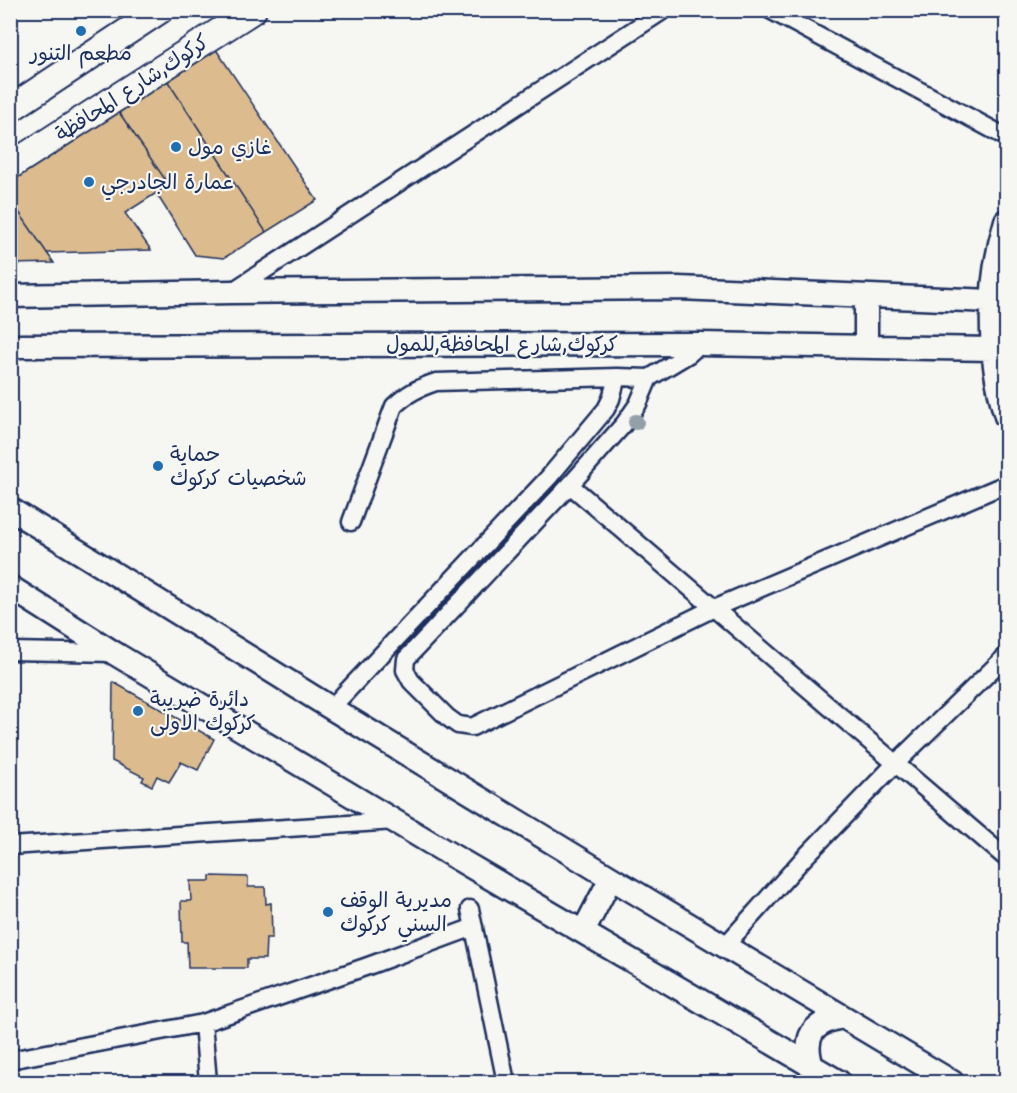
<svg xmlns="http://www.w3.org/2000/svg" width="1017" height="1093" font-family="'Shantell Sans','Playpen Sans Arabic',sans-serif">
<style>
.building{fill:#dcbc8f;stroke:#1b2f5e;stroke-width:1.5}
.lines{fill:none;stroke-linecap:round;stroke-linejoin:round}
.street-casing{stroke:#1b2f5e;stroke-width:21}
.secondary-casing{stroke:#1b2f5e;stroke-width:27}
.primary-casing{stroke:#1b2f5e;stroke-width:30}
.street{stroke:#f6f6f2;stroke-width:16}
.secondary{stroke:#f6f6f2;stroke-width:22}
.primary{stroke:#f6f6f2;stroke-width:26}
.tree{fill:#93a0a7}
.poi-dot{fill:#1f6fb2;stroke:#f6f6f2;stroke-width:2}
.labels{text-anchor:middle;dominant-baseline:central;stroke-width:4.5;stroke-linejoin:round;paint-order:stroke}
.poi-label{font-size:21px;fill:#1b2f5e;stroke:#f6f6f2;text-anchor:start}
.street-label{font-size:21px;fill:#1b2f5e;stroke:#f6f6f2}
</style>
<rect width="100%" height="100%" fill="#f6f6f2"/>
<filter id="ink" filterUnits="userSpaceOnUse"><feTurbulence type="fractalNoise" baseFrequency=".0167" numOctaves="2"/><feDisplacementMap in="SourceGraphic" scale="12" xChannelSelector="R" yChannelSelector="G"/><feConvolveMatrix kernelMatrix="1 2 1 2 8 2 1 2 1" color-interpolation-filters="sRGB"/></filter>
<g filter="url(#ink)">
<path class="building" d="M213,45L317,200L266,232L165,77Z
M165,77L266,232L224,258L195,255L156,193L169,185L116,108Z
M116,108L169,185L125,213L151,250L47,253L10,199V179Z
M10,199L47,253L54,263L10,264Z
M113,682L214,739L198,770L181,762L169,782L157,776L152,786L142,781L144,777L112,761Z
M210,876L248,877V887H265L266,904L271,903L272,938H266L265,959H247V968H188L187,942H182L181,901H191L190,881H210Z"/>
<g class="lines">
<defs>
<path id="street" d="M770,10L1006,137
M231,292L664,10
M649,378L638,404L624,424L570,485L406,659L405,670L411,681L447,717L458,725L472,727L714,608L1006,484
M570,485L1006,858
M351,522L394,406C408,393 418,388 436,382L617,377L649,378L689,354L700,344
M10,651L114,653
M331,708L549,477L606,409L611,399L617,377
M10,846L395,821
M470,909L506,1082
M725,946L802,860L896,763L1006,656
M203,1023L208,1082
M10,1060L203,1023L368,966L474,927"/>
<path id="secondary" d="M1006,221C987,283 987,354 1006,416
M10,296L231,292L678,288L992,301
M866,296V347
M10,346L700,344L993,349
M10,509L331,708L611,878L952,1082
M10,587L114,653L441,849L839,1082
M583,932L611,878
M812,1067C803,1037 811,1023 843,1017"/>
<path id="primary" d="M10,109L160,10
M10,166L253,10"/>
</defs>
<use href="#street" class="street-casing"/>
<use href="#secondary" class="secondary-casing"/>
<use href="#primary" class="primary-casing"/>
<use href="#street" class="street"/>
<use href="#secondary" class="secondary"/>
<use href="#primary" class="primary"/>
</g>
<circle class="tree" cx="636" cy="422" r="8"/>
</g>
<g class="poi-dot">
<circle cx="81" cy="31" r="6"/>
<circle cx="176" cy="147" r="6"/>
<circle cx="89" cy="182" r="6"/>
<circle cx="158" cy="466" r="6"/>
<circle cx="138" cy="711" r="6"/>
<circle cx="328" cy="912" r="6"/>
</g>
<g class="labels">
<g class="poi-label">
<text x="81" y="53" text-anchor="middle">مطعم التنور</text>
<text x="188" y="147">غازي مول</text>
<text x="101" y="182">عمارة الجادرجي</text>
<text x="170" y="454">حماية<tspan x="170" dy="24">شخصيات كركوك</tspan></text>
<text x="150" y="699">دائرة ضريبة<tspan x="150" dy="24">كركوك الاولى</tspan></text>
<text x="340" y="900">مديرية الوقف<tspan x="340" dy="24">السني كركوك</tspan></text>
</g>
<g class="street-label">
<text transform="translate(132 88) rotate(-33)">كركوك,شارع المحافظة</text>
<text x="502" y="344">كركوك,شارع المحافظة,للمول</text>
</g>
</g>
<rect width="1017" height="1093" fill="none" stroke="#f6f6f2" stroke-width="36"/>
<rect x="18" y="18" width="981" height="1057" fill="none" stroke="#1b2f5e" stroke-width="2" filter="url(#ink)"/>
</svg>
